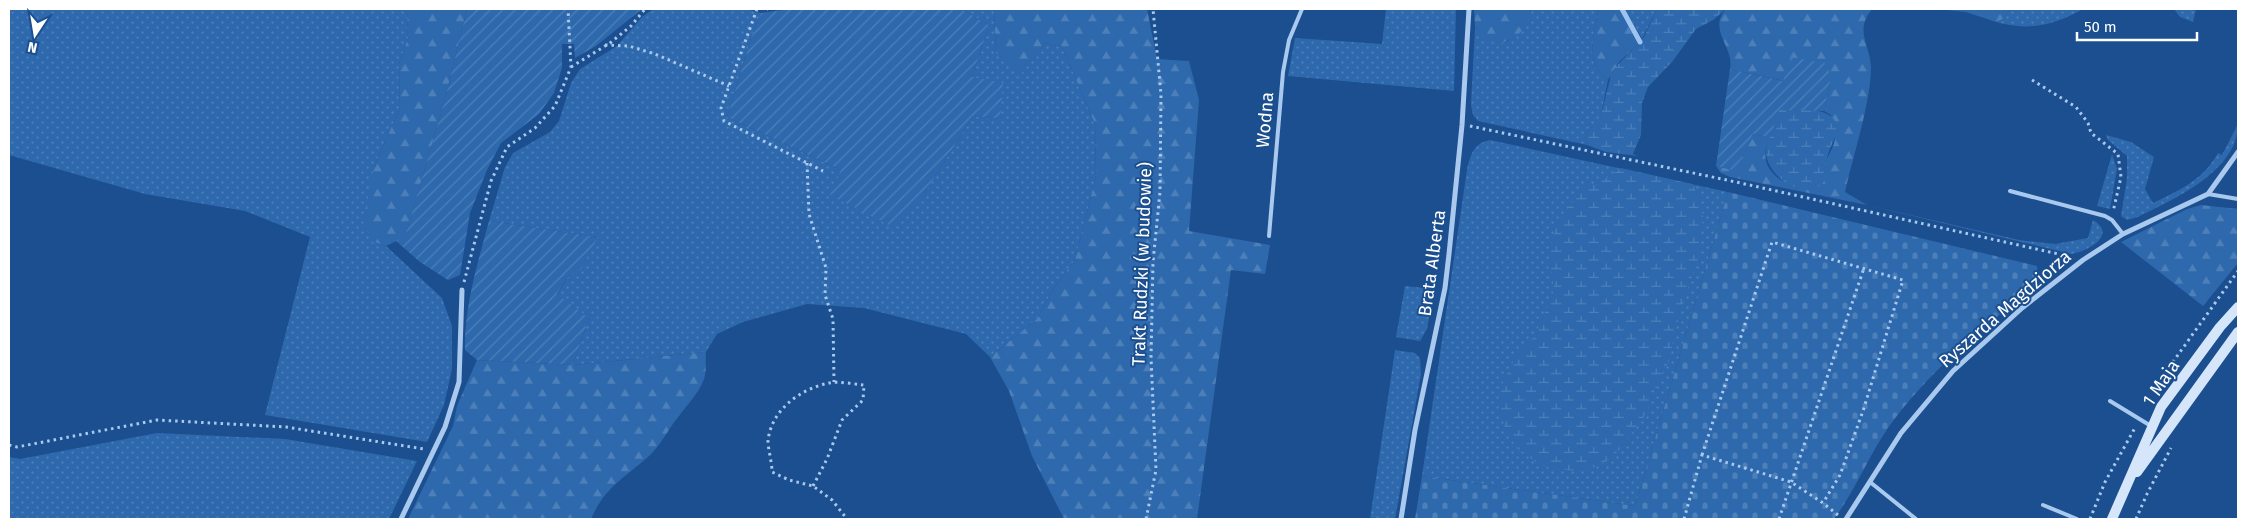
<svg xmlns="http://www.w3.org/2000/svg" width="2247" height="528" font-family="'Fira Sans',sans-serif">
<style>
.grass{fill:url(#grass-dots)}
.forest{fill:url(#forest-firs)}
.wetland{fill:url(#wetland-marsh)}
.cemetery{fill:url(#cemetery-stones)}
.garden{fill:url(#garden-furrows)}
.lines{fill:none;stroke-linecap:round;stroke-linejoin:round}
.stream{stroke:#9cc4f0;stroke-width:5}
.path{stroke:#a9c9ee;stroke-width:3;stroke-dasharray:2.5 4;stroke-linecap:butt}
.lane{stroke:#a9c9ee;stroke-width:4}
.street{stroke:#a9c9ee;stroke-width:5}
.secondary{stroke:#d6e6fa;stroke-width:10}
.labels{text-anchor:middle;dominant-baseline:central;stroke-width:4;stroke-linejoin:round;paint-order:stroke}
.street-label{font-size:18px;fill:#fff;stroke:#1b4f8f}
</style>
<defs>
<pattern id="grass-dots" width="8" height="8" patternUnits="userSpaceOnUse" patternTransform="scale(1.25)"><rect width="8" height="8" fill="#2e69ad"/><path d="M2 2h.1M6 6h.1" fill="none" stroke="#4d80b9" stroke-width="1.8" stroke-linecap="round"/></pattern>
<pattern id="forest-firs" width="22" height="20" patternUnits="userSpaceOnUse" patternTransform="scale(1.25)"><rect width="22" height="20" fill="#2e69ad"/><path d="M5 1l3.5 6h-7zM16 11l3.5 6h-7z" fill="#4d80b9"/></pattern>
<pattern id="wetland-marsh" width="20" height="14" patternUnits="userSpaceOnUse" patternTransform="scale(1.25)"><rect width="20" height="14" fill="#2e69ad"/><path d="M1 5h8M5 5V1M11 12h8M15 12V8" fill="none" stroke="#4d80b9"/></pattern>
<pattern id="cemetery-stones" width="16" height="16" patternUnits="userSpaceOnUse" patternTransform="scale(1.25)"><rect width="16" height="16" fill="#2e69ad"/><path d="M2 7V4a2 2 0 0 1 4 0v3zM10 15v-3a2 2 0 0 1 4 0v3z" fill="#4d80b9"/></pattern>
<pattern id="garden-furrows" width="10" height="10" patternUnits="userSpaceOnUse" patternTransform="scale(1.25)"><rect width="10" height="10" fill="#2e69ad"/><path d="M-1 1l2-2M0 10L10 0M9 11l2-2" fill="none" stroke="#4d80b9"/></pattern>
</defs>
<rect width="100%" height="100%" fill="#1b4f8f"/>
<path class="grass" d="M9,9H407L408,38L399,64L400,108L374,167L372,241L386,246L442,298L452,326V369L444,405L427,442L265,415L310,237L245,211L145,194L9,155Z
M653,9H746L761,13L753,32L727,117L841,170L924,194L973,116L999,119L972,77L989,25L961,9H994L996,53L1022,72L1045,43L1062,47L1095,124L1096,176L1075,260L1053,289L1038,318L990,357L966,334L864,308L807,304L743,322L717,334L706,352L573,365L589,318L557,295L569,275L598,237L489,221L505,167L513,153L550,132L559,121L571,83L580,69L617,46L642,17Z
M1386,9H1456L1454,91L1288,76L1295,38L1382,44Z
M1531,9H1598C1596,34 1582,62 1608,80L1600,120L1587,132L1585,139L1587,145L1478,121L1473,115L1471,105L1475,27C1492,44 1504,51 1520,29C1526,22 1530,18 1531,9Z
M1625,9H1657L1642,39Z
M2010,9H2083C2052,26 2030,31 1996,22L2003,19Z
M2174,9H2196L2193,22L2180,17Z
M2238,124C2238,171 2174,199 2138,217L2127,220L2121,216L2127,178V156L2108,140L2106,135L2131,142L2154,157L2145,189L2153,203C2180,190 2203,180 2218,153L2222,155Z
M1490,140L1728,192L1635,506L1422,476L1467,170C1470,155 1474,143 1490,140Z
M2112,154L2117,169L2110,209L2097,206Z
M1867,205L2019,240L2055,244L2088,238L2093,220C2118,235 2088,251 2072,254Z
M1405,286L1434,289L1427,329L1420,341L1396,337Z
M1395,350L1415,353L1420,358L1421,374L1395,519H1370Z
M157,433L285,439L417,461L389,519H9V457L20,459Z"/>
<path class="forest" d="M407,9H467L444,103L405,237L386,246L372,241L363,222L374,167L400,108L399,64L408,38Z
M994,9H1147L1157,59L1189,61L1199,100L1189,231L1270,245L1265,274L1231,270L1197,519H1064L1032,456L1009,391L990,357L1038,318L1053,289L1075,260L1096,176L1095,124L1062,47L1045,43L1022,73L996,53Z
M1474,9H1531C1530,28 1516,39 1498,44L1486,39L1475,27Z
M1598,9H1619L1638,44L1619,62L1608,80C1582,62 1596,34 1598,9Z
M1726,9H1872C1854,31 1870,44 1871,67C1871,102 1853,156 1845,192L1867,205L1730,177L1721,173L1716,166L1736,170L1753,134L1770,138C1752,169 1789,194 1819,186L1826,173C1823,159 1833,152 1835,139C1836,133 1832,122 1831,115L1824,111L1830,83L1784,81L1730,69C1735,48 1707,30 1726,9Z
M1936,9H2010L2003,19L1996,22L1966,12Z
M2201,205L2238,209V263L2203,306L2121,242L2187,209Z
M706,352C705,360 707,371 704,379C699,393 687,405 678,417C667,431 661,445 648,457C623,479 605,487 591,519H408L453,426L457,406L477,360L573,365Z"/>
<path class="wetland" d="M1657,9H1726L1713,20L1696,29L1672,62L1648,87L1642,103L1641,135L1633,154L1638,156L1606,152L1587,145L1585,139L1587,132L1600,119L1612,71L1644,37Z
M1779,110C1795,110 1838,104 1837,130C1836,139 1830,146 1828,155C1825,163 1829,177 1822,184C1802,202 1767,175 1766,153C1765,142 1775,122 1779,110Z
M1621,168L1692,184L1700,199L1703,217L1700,253L1681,308L1668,364L1659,378L1646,414L1620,449L1609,460L1588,470L1576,471L1550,468L1536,462L1520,451L1507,434L1501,415L1500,395L1503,382L1514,360L1535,335L1552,296L1554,288L1550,262L1551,247L1557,222L1574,200L1578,189L1585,185L1597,184Z"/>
<path class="cemetery" d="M1728,192L2037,266L2038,283C1985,327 1928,371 1888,428C1868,457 1855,491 1834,519H1415L1422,476L1635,506Z"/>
<path class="garden" d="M467,9H642L596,46L575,58L574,44H562V68L554,93L539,114L501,143L487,170L470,213L460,275L448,280L420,262L396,241L405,236L444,103Z
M790,9H961L989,25L972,77L1003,83L1000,119L973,116L924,194L891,226L830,195L841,170L727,117L753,32L761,13Z
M1791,57L1828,64L1830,83L1824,111L1779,110L1770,138L1753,134L1736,171L1716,166L1730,69L1783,81Z
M489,221L598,237L581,269L569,275L557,294L589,318L573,365L477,360L465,350C464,306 478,262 489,221Z"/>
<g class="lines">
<path class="stream" d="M1622,9L1640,42"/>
<path class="path" d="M757,9L721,108L724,121L823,171
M767,9H768
M605,45L629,46L655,54L729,86
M571,67L610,43L631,26L645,9
M2032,80L2076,107L2088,123L2091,133L2118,154L2121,177L2113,212
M1470,126L1736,182L2072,257
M807,163L809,214L826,268L825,295L833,319L834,382
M464,282L491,181L507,147L535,128L555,106L571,67L568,9
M2156,390L2170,366L2238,271
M9,445L17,447L157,420L286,427L424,449
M1702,455L1772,242L1903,280L1863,411L1840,475L1823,503
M813,486L827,459L842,420L863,400L864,385C853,384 839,381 829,383C800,389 771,410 768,441C768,449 772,462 772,472L789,480L813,486L832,500L847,519
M1146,519L1156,470L1151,358L1153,262L1160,192L1161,94L1153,9
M1684,519L1702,455L1791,482L1823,503L1838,515
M1779,519L1864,268
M2090,519L2105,482L2136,426
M2136,519L2147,494L2171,448"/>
<path class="lane" d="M2010,191L2105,216L2112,220L2123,234
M2208,194L2238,199
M1269,236L1283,72L1289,40L1302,9
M2110,401L2151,426
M1870,482L1916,519
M2043,505L2077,519"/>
<path class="street" d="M401,519L445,427L459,382L462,290
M1401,519L1415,430L1445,288L1449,254L1462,125L1469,9
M1846,519L1901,433L1953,371L2022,308L2083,260L2123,234L2208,194L2238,152"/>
<path class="secondary" d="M2137,472L2238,332
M2112,519L2161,407L2220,327L2238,307"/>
</g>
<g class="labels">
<g class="street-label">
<text transform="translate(1265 120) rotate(-85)">Wodna</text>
<text transform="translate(1432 263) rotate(-82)">Brata Alberta</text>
<text transform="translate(1142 264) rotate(-88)">Trakt Rudzki (w budowie)</text>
<text transform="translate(2005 309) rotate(-41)">Ryszarda Magdziorza</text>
<text transform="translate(2161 383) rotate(-56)">1 Maja</text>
</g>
</g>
<rect width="2247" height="528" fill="none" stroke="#ffffff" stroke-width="20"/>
<g transform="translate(35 35) rotate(192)" stroke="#1b4f8f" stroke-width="4" paint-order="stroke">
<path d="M0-4L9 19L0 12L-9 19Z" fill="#ffffff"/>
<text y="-8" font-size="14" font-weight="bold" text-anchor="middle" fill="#ffffff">N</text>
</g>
<path d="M2077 32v8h120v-8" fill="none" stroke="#ffffff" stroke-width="2.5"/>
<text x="2084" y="32" font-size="15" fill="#ffffff" stroke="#1b4f8f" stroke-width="4" paint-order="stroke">50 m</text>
</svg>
